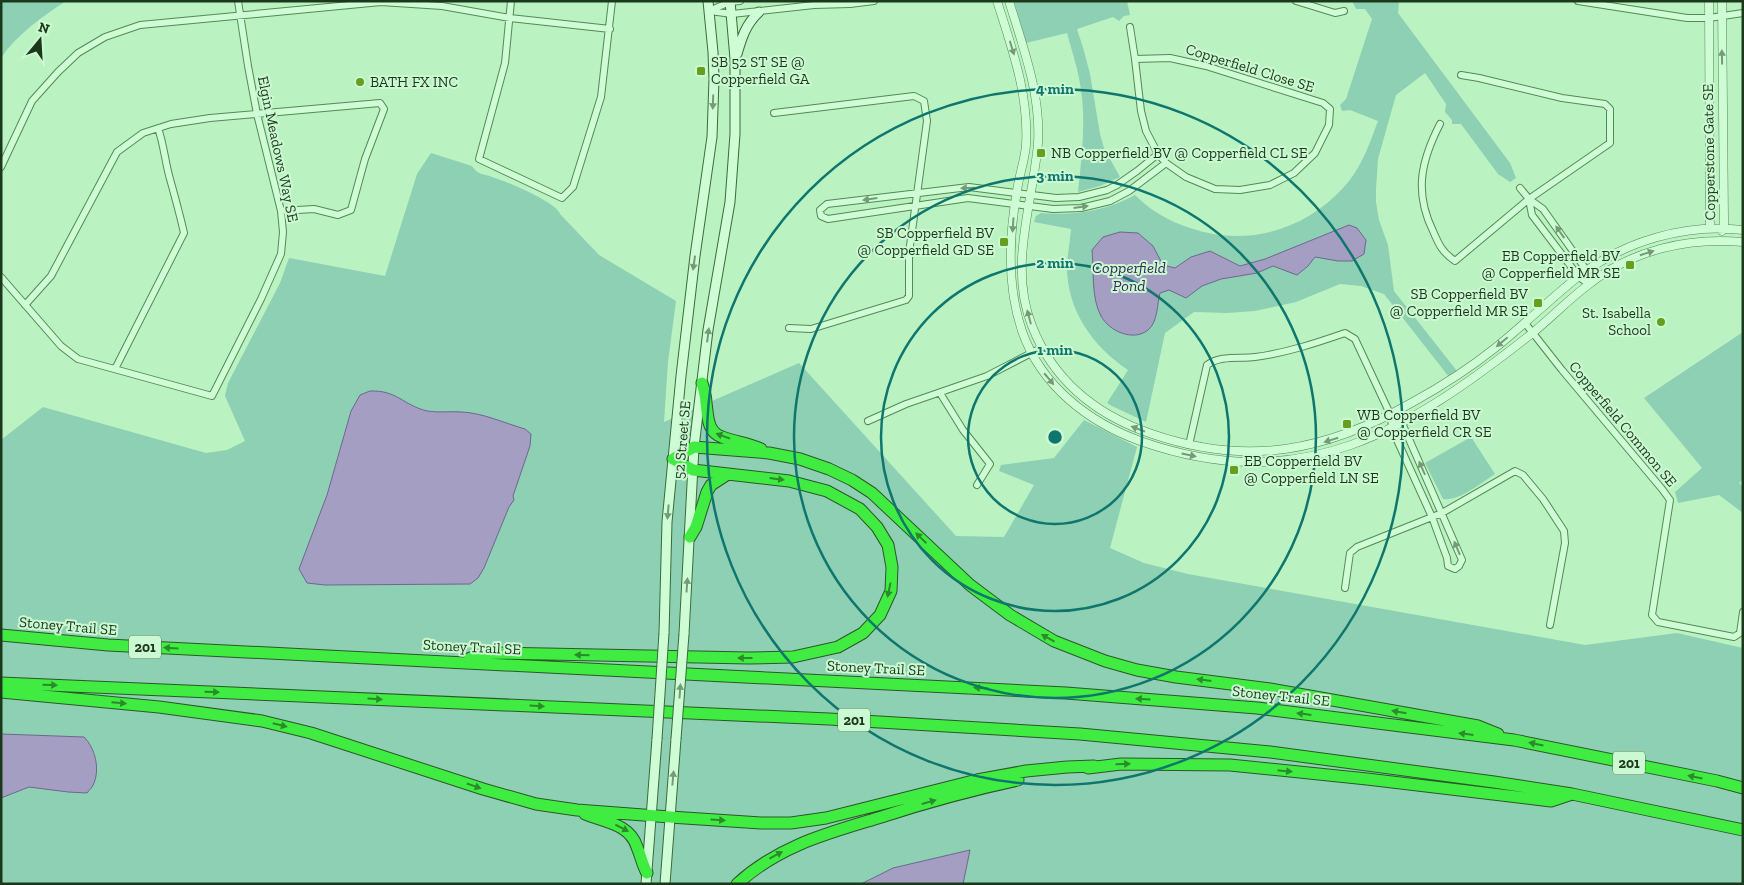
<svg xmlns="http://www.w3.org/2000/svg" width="1744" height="885" font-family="'Zilla Slab',serif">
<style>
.green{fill:#8ed0b3}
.water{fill:#a49fc2;stroke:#6e6690}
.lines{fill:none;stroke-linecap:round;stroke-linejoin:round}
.minor-casing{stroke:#548a53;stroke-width:8}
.tertiary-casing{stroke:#548a53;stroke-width:9}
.secondary-casing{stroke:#396c37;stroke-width:11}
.motorway-casing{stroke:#2c5728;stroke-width:13}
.minor{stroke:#cefcd5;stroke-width:6}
.tertiary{stroke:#cefcd5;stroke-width:8}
.secondary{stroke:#cefcd5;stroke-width:9}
.motorway{stroke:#40ec41;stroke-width:11}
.secondary-bridge-casing{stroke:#396c37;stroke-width:11;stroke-linecap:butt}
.secondary-bridge{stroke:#cefcd5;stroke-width:9}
.oneway{fill:#759a78}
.oneway2{fill:#2c892c}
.ring{fill:none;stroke:#0f766e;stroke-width:2.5}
.poi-dot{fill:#669f1d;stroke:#cbf9d2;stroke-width:2}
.labels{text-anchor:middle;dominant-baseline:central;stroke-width:4;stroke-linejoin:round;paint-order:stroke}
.shield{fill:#cbf9d2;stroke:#507251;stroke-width:1}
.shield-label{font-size:14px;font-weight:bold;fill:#1c381a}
.poi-label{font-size:15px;fill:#1c381a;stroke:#cbf9d2;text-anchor:start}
.street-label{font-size:15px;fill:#1c381a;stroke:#cbf9d2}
.water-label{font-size:16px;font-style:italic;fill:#3a2759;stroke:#cbf9d2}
.centre{fill:#0f766e;stroke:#cbf9d2;stroke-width:2.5}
.ring-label{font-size:15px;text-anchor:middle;font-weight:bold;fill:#0f766e;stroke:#cbf9d2;stroke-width:4;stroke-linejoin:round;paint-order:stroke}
</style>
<rect width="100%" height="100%" fill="#baf2c2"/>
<path class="green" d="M1,1H66C42,17 17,34 1,58Z
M1014,1H1127L1130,15L1124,16L1119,21L1113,17L1077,29L1084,51L1090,74L1100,134L1104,148L1120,177L1100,186L1078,192C1082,154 1087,116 1079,78C1076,63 1071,48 1067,33L1026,43Z
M1352,1H1399L1398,13L1510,163L1516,178L1510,182L1498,174L1461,124H1452V120L1445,112L1446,104L1425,73L1396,95L1378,159L1376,189V202L1379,220L1388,245L1394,291L1457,371L1449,377L1384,294L1361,286L1340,284L1296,302L1255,311L1227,313L1194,312L1165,333L1146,422L1112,406L1107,403L1128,370C1092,346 1066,309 1067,264C1068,253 1070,241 1071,229L1034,222L1036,216L1041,213C1074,216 1106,211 1135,195C1151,211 1169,221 1190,228C1245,247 1304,231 1343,188C1361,169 1369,145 1378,121L1350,110L1342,111L1340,105L1346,99L1372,19L1365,9H1356Z
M431,153L472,166C478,176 486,174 495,178C508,182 557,203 560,214L599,255L676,301L668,362L664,422L799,363L956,536L1004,537L1034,485L999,471L1001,465L1054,458L1084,420L1137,447L1110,548L1144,563L1188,574L1585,645L1677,633L1743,648V884H1V440L43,407L206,453L227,450L245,441L225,396L228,383L280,283L289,258L385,276L417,174Z
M1743,332V480L1739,483L1743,487V513L1719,495L1678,503L1675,492L1702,468L1644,398Z
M1471,437L1495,474C1481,483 1458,502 1443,499L1425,463Z"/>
<path class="water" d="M1349,225L1357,228L1366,240L1364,254L1352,261H1338L1315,257L1308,266L1297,275L1273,266L1257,273L1221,279L1202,286L1186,298L1169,290L1160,293C1157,304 1158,322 1148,330C1133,342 1109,331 1101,316C1091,298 1094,270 1092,250L1103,237L1120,232L1138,233L1153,246L1163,265L1175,268L1191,257L1210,251L1240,266L1265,259Z
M370,391C397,390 403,405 427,411C439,413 450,411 462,412C483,413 504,423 525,429L531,434L530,446L513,496L514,500L509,507L484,568L478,578L470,584L325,585L307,583L299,569L327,495L351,411L360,395Z
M1,734L84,737C95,748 100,768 94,783C93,787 89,790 87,793L68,792L29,787L1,798Z
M970,850L963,884H861L893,868Z"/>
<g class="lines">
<defs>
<path id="minor" d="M511,1L505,63L479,159L562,198L573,187L601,97L612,1
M1296,1L1335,13L1344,11
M1578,1L1687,18H1709L1743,13
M711,10L730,2L740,1
M710,11L732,14L814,5L850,4L874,1
M1130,27L1135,59
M1170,58L1206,66L1323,103L1330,109L1329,125L1315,153L1294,173L1270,185L1240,190L1215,189L1186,177L1166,163L1158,154L1146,131L1141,111L1135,59Z
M774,113L914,96L924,101L927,121L909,253V296L906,300L811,329L789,328
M1440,124C1421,161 1414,192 1433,231C1439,245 1442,252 1455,261L1529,199L1610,143V109L1605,104L1562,98L1479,78L1461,75
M1158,154L1137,171L1117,185L1107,190L1079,197L1056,198L969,187L827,204L820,210L821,216L828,219L968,198L1053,209L1081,208L1110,201L1129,191L1166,163
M1,167L32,101L58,72L78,53L105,37L140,25L381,2L442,6L510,18L610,29
M1520,188L1529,199L1543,209L1587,271L1589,284
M1529,199L1532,215L1579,277L1589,284
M1,277L61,346L78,359L212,396L261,299L281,254L283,232L281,211L257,114L248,66L238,1
M25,305L51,276L117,152L143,133L171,124L210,118L380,103L384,109L365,159L351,210L338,215L314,209L281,211
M1525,323L1562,370L1662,489L1670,500L1652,615L1658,622L1734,637L1740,633L1743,612
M115,369L184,233C180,215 175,197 170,179C165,162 164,145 158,128
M940,393L963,430L990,464L977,485
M868,421L906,404L987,376L1041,348
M1189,445L1207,365C1221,355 1239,359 1255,357C1286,353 1316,343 1345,333L1355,339L1391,416L1392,429L1432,517L1447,558L1448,566L1455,569L1459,566L1462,560L1402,423L1391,416
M1345,588L1350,553L1357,547L1442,513L1515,471L1523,475L1543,499L1564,531L1565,543L1550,625"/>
<path id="tertiary" d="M997,1C1012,48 1029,95 1026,145C1025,160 1019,175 1017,191C1009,236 1007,287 1022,331C1041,386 1089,423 1143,442C1302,497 1408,431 1530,335C1550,319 1568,300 1588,285C1632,250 1688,237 1743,242
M1009,1C1023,47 1041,94 1038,143C1033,203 1008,266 1032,326C1054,382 1096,415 1152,434C1248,467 1327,451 1413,402C1442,386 1470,368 1495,348C1524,325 1550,299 1579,276C1625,241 1686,223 1743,230
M1709,1L1710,228
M1722,1L1724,219V228L1722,231"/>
<path id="secondary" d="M737,54C742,37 746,24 759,12
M664,633L667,522L681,376L695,256L712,137L714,79L713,52L708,1
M684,634L694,447L708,330L730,202L735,134V59L730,1
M646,884L657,739
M665,884L676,739"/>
<path id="motorway" d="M702,383C704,390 706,396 706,403C708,416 707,432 722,437C735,442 748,443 761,449
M673,459L694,447L769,453L800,459L829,469L852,480L872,493L970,585L1010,615L1054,641L1105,661L1137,670L1176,677L1270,689L1478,726L1498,734
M690,537L696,527L707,492L711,485L728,474
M1,635L108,645L1066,693L1257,708L1514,740L1717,781L1743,788
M470,658L491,653L749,658L793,657L838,647L863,633L880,615L891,591L892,567L888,545L877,527L860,509L827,491L789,481L693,470L673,459
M1,683L829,719L1080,734L1270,752L1494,782L1572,794L1743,830
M1,692L159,707L262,721L311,733L483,789L536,804L577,810L670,817L761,823H791L826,818L977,780L1026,771L1067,767L1094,766
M1088,768L1121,764L1230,765L1367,779L1551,801L1569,795
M585,814C605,822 630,824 637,847C641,856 642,864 647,873
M737,884C779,846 825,834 878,818C924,803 971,790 1018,780"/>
</defs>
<use href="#minor" class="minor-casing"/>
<use href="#tertiary" class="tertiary-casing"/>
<use href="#secondary" class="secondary-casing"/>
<use href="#motorway" class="motorway-casing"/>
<use href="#minor" class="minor"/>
<use href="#tertiary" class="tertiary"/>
<use href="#secondary" class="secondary"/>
<use href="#motorway" class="motorway"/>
<defs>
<path id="secondary-bridge" d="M657,739L664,633
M676,739L684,634"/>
</defs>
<use href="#secondary-bridge" class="secondary-bridge-casing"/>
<use href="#secondary-bridge" class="secondary-bridge"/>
</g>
<defs><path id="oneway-solid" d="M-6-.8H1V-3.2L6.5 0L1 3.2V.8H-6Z" transform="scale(1.25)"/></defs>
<g class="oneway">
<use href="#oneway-solid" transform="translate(1012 48) rotate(73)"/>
<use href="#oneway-solid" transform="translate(1722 57) rotate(-91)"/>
<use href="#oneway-solid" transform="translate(713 102) rotate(92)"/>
<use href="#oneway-solid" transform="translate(968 188) rotate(179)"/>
<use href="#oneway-solid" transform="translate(870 199) rotate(172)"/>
<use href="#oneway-solid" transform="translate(1081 207) rotate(-8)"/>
<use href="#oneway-solid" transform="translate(1013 225) rotate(94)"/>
<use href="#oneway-solid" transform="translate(1560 232) rotate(-125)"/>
<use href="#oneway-solid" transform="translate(1647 253) rotate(-17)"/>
<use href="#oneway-solid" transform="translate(694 263) rotate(98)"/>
<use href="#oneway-solid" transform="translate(1029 317) rotate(-105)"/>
<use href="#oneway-solid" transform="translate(708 335) rotate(-83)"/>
<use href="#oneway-solid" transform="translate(1502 342) rotate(140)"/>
<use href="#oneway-solid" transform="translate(1049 379) rotate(50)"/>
<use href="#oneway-solid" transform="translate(1138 429) rotate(-159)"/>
<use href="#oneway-solid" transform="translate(1331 440) rotate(163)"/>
<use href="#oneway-solid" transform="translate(1189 455) rotate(12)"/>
<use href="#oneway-solid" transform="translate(1422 468) rotate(-114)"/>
<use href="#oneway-solid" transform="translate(668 512) rotate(95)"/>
<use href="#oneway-solid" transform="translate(1457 548) rotate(-113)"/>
<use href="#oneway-solid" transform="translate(687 585) rotate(-86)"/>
<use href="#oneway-solid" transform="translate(680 691) rotate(-86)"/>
<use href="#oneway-solid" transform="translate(673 778) rotate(-85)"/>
</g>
<g class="oneway2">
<use href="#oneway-solid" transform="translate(723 436) rotate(-160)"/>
<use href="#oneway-solid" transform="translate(777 479) rotate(7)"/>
<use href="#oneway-solid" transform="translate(921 538) rotate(-136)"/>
<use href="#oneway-solid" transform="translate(889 590) rotate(102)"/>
<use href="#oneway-solid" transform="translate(1048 638) rotate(-151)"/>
<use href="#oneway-solid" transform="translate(171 648) rotate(-177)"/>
<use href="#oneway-solid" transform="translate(582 655) rotate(-179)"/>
<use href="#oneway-solid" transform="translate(745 658) rotate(-180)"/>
<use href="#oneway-solid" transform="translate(1204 680) rotate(-173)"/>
<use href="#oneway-solid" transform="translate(50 685) rotate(2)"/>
<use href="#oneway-solid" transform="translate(981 688) rotate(-177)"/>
<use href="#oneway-solid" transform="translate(212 692) rotate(2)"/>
<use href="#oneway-solid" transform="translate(375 699) rotate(3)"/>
<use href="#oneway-solid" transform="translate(1143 699) rotate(-176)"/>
<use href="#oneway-solid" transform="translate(119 703) rotate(5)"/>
<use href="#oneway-solid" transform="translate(537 706) rotate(3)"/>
<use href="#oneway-solid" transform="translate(1399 712) rotate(-170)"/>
<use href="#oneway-solid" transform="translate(1304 714) rotate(-173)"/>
<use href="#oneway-solid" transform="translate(280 725) rotate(14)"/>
<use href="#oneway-solid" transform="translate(1466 734) rotate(-173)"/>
<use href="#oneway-solid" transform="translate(1536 744) rotate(-168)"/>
<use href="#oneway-solid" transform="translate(1123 764) rotate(-2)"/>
<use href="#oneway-solid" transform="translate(1285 771) rotate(6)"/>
<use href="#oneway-solid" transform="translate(1695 777) rotate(-168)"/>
<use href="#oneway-solid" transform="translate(474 786) rotate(19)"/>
<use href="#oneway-solid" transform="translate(929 802) rotate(-16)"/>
<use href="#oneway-solid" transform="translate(718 820) rotate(4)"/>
<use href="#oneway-solid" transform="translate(622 828) rotate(27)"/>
<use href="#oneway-solid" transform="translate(776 855) rotate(-28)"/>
</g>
<g class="ring">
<circle cx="1055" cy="437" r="87"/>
<circle cx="1055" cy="437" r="174"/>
<circle cx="1055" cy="437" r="261"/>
<circle cx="1055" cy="437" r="348"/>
</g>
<g class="poi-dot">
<rect x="696" y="66" width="10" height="10" rx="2.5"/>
<circle cx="360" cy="82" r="5"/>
<rect x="1036" y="148" width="10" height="10" rx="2.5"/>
<rect x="999" y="237" width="10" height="10" rx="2.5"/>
<rect x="1625" y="260" width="10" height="10" rx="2.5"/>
<rect x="1533" y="298" width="10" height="10" rx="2.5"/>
<circle cx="1661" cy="322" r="5"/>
<rect x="1342" y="419" width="10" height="10" rx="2.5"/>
<rect x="1229" y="465" width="10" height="10" rx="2.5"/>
</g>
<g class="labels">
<g class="shield">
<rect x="129" y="635.5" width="32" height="23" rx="4"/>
<rect x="838" y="708.5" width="32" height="23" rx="4"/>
<rect x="1613" y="751.5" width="32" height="23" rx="4"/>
</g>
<g class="shield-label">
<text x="145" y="647">201</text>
<text x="854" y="720">201</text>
<text x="1629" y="763">201</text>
</g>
<g class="poi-label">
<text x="711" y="62">SB 52 ST SE @<tspan x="711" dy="17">Copperfield GA</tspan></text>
<text x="370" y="82">BATH FX INC</text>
<text x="1051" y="153">NB Copperfield BV @ Copperfield CL SE</text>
<text x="994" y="233" text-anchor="end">SB Copperfield BV<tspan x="994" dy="17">@ Copperfield GD SE</tspan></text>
<text x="1620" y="256" text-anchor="end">EB Copperfield BV<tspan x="1620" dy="17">@ Copperfield MR SE</tspan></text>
<text x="1528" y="294" text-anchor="end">SB Copperfield BV<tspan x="1528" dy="17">@ Copperfield MR SE</tspan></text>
<text x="1651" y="313" text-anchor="end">St. Isabella<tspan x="1651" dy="17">School</tspan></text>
<text x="1357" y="415">WB Copperfield BV<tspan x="1357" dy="17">@ Copperfield CR SE</tspan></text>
<text x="1244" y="461">EB Copperfield BV<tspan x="1244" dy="17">@ Copperfield LN SE</tspan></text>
</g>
<g class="street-label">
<text transform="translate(1250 68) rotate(17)">Copperfield Close SE</text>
<text transform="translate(278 149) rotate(78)">Elgin Meadows Way SE</text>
<text transform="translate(1709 152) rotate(-91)">Copperstone Gate SE</text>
<text transform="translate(1623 424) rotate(50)">Copperfield Common SE</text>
<text transform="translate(682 440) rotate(-85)">52 Street SE</text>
<text transform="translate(68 626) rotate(5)">Stoney Trail SE</text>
<text transform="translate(472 647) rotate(3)">Stoney Trail SE</text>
<text transform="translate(876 668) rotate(3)">Stoney Trail SE</text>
<text transform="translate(1281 696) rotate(6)">Stoney Trail SE</text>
</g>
<g class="water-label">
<text x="1129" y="267">Copperfield<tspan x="1129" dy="18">Pond</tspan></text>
</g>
</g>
<circle cx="1055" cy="437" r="8" class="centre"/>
<g class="ring-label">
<text x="1055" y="94">4 min</text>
<text x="1055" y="181">3 min</text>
<text x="1055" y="268">2 min</text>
<text x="1055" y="355">1 min</text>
</g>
<rect width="1744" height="885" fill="none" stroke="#1c381a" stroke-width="5"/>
<g transform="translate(40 40) rotate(18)" stroke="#cbf9d2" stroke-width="4" paint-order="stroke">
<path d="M0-4L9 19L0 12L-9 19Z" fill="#1c381a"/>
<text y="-8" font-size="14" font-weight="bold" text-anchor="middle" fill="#1c381a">N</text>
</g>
</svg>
